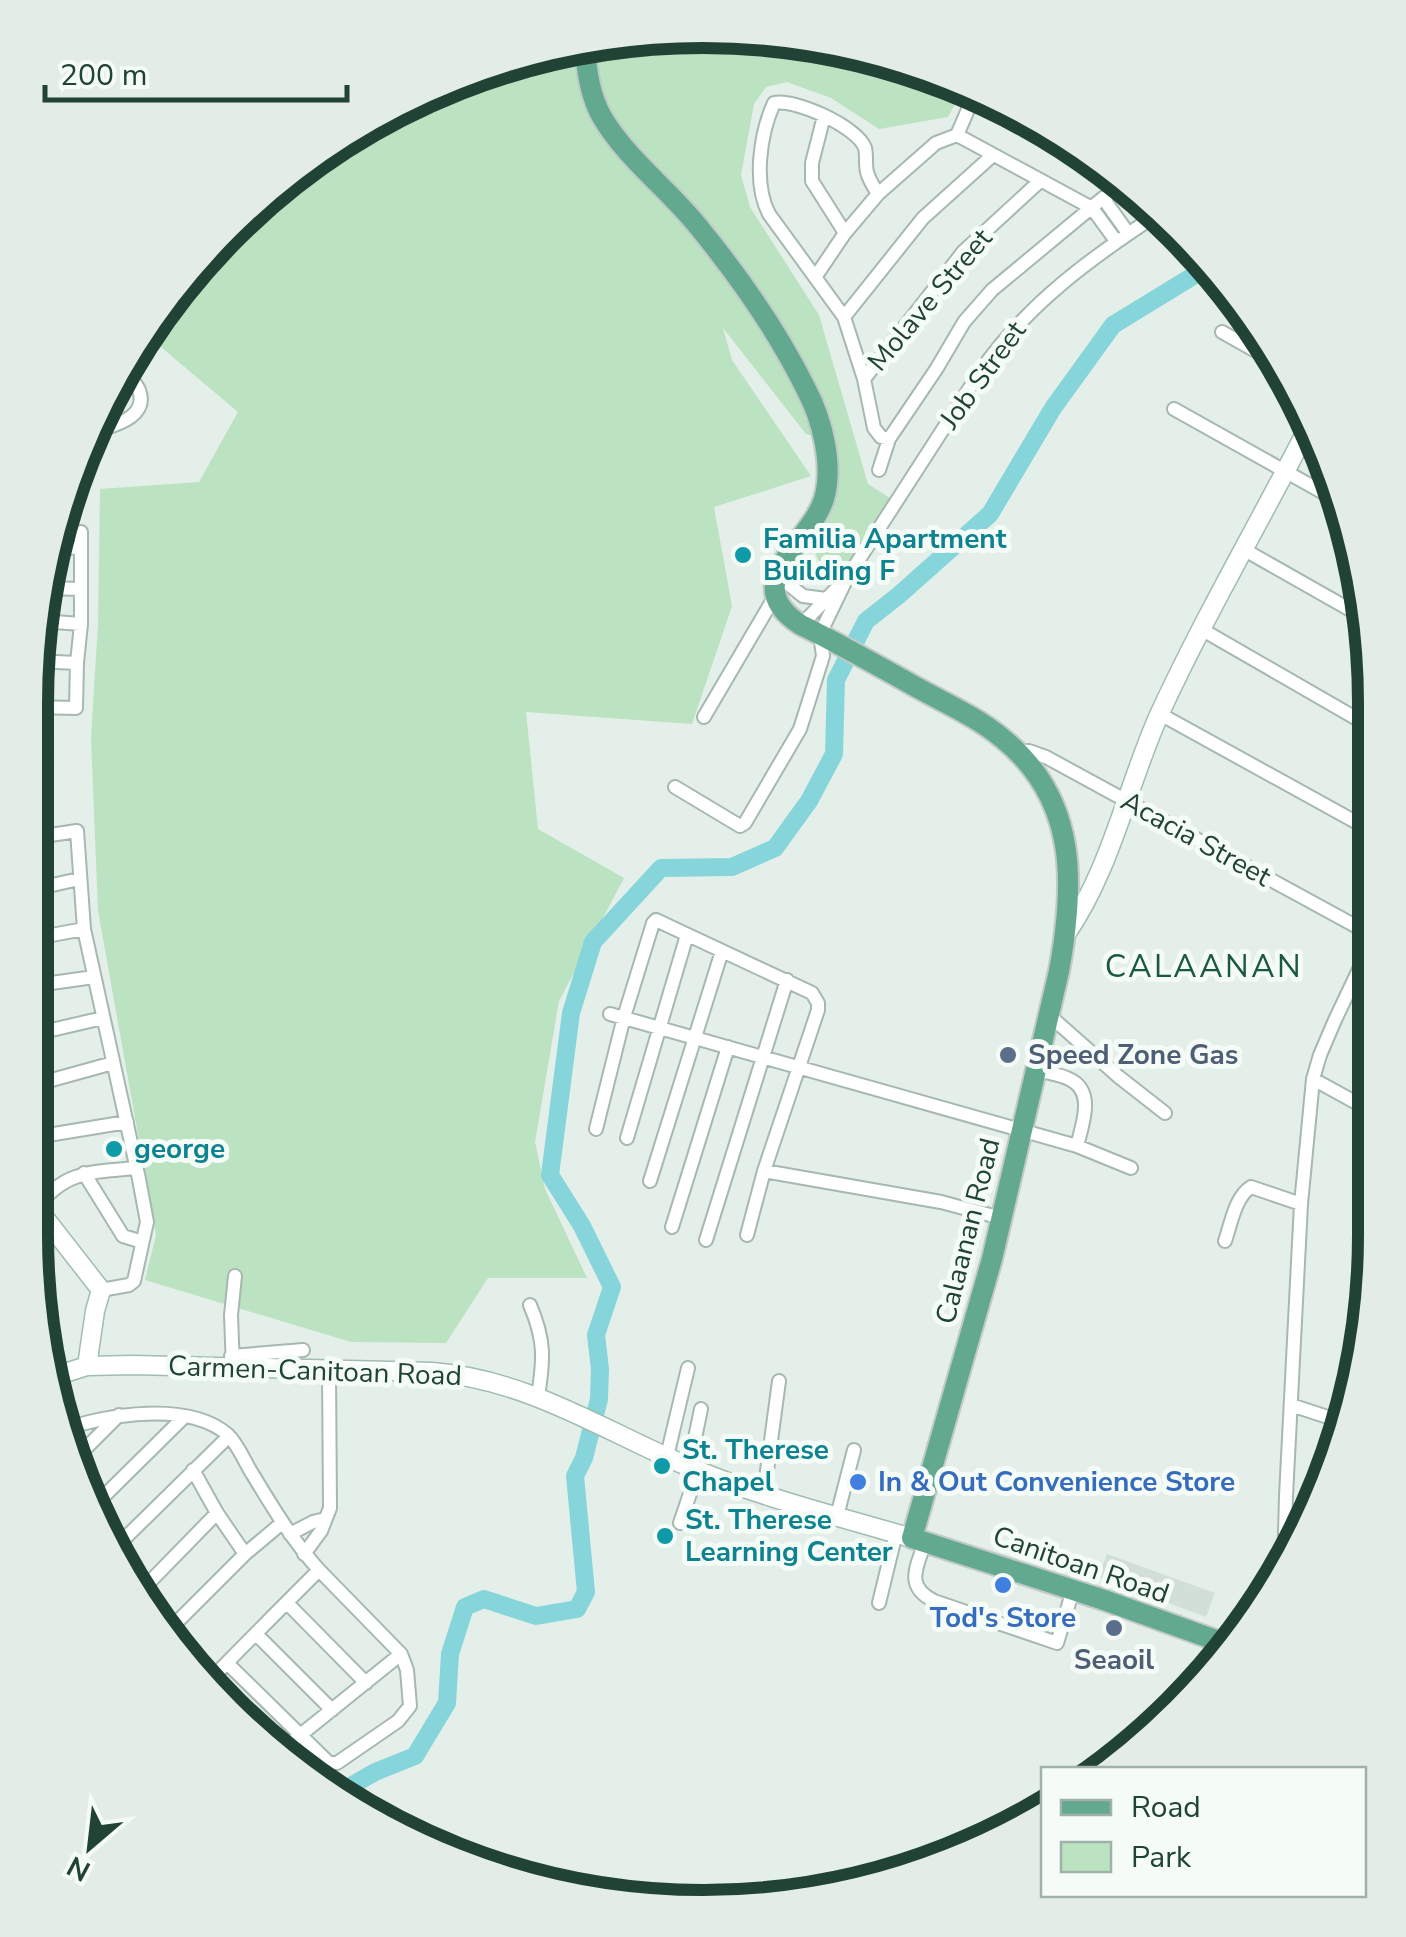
<svg xmlns="http://www.w3.org/2000/svg" width="1406" height="1937" font-family="'Nunito Sans',sans-serif">
<style>
.built{fill:#d2dfd8}
.green{fill:#bbe2c1}
.lines{fill:none;stroke-linecap:round;stroke-linejoin:round}
.river{stroke:#86d5da;stroke-width:18}
.street-casing{stroke:#a6b8b0;stroke-width:16}
.secondary-casing{stroke:#a1bcb0;stroke-width:21}
.primary-casing{stroke:#c1cac7;stroke-width:24}
.street{stroke:#fff;stroke-width:12}
.secondary{stroke:#fff;stroke-width:18}
.primary{stroke:#63a990;stroke-width:20}
.culture-dot{fill:#0f9aa8;stroke:#f5fbf7;stroke-width:4}
.service-dot{fill:#5c6f8a;stroke:#f5fbf7;stroke-width:4}
.shop-dot{fill:#3f7fe0;stroke:#f5fbf7;stroke-width:4}
.labels{text-anchor:middle;dominant-baseline:central;stroke-width:10;stroke-linejoin:round;paint-order:stroke}
.street-label{font-size:28px;fill:#214336;stroke:#f5fbf7}
.culture-label{font-size:28px;font-weight:bold;fill:#0d838f;stroke:#f5fbf7;text-anchor:start}
.service-label{font-size:28px;font-weight:bold;fill:#4e5e75;stroke:#f5fbf7;text-anchor:start}
.shop-label{font-size:28px;font-weight:bold;fill:#366cbe;stroke:#f5fbf7;text-anchor:start}
.quarter-label{font-size:32px;letter-spacing:2.5px;fill:#1a5842;stroke:#f5fbf7}
.rim{fill:none;stroke:#214336;stroke-width:12}
</style>
<rect width="100%" height="100%" fill="#e4efe9"/>
<path class="built" d="M1107,1554L1215,1593L1206,1617L1098,1577Z"/>
<path class="green" d="M658,31L790,36L919,66L965,86L948,117L879,129L831,98L787,82L766,87L754,104L741,175L750,207L819,315L868,484L890,498L846,566L840,571C830,570 817,565 816,553C814,542 825,526 830,515C840,491 841,468 834,443L806,434L723,328L732,360L811,476L714,507L732,606L692,724L526,712L538,829L624,878L559,1001L535,1142L545,1189L587,1278H488L446,1343L351,1342L145,1280L156,1235L98,911L91,738L98,624L100,489L199,482L238,412L155,342L168,303L293,169L405,100L528,53Z"/>
<g class="lines">
<path class="river" d="M339,1793L375,1772L415,1756L447,1703L450,1654L465,1607L484,1599L536,1616L577,1609L586,1592L575,1476L584,1458L599,1399L600,1369L596,1335L612,1287L582,1226L550,1175L571,1013L593,942L661,868L732,867L775,848L809,801L834,754L836,680L866,621L899,595L990,514L1053,408L1113,325L1211,265"/>
<defs>
<path id="street" d="M976,92L1082,151
M824,116L812,163V181L845,233
M957,135L1092,208L1116,241
M878,194C874,187 869,180 867,172C865,164 867,156 865,148C858,127 794,98 774,103C760,134 753,183 769,214L844,317L864,379L874,428L881,437L889,439
M1103,198L1128,233
M816,276L845,233L878,194L936,143L957,135L976,91
M844,317L923,218L993,155
M1222,332L1277,363
M864,379L963,252L1040,181
M1174,409L1340,502
M97,431C115,425 149,417 139,390C136,383 129,376 125,369
M879,470L889,439L937,368L964,322L992,290L1103,198L1127,183
M50,547L81,548
M1243,549L1370,621
M777,575L803,596L826,599
M45,588L81,589
M41,621L81,624
M801,625L838,587
M1201,629L1371,727
M35,661L77,663
M30,707L76,708L77,663L81,624V532
M1160,714L1372,831
M704,717L775,596
M1017,751H1029L1046,757L1372,935
M675,787L740,826L745,823L800,729L823,656L820,634L847,578L980,372C1027,304 1092,257 1161,212
M30,838L77,831L84,929L139,1179L147,1222L134,1281L129,1285L101,1290
M30,890L79,879
M30,939L84,929
M30,986L94,977
M610,1014L1077,1146L1131,1168
M1050,1016L1119,1077L1165,1113
M30,1035L103,1018
M1037,1070C1047,1073 1059,1074 1069,1079C1096,1091 1082,1125 1077,1146
M1313,1079L1373,1112
M30,1086L113,1063
M596,1129L624,1017L653,923L656,920L812,993L818,1003V1010L764,1171L747,1235
M30,1138L127,1122
M627,1138L687,935
M764,1171L941,1202L1001,1218
M84,1173L123,1236L136,1240H143
M650,1181L722,951
M37,1208C64,1170 94,1172 136,1168
M672,1227L728,1047
M706,1240L787,980
M1225,1241C1231,1224 1235,1197 1251,1187L1301,1204
M37,1285L48,1295
M530,1305C545,1340 544,1359 538,1396
M231,1356L303,1350
M233,1368L231,1315L235,1276
M1291,1405L1346,1423
M63,1430C106,1414 190,1401 228,1435C238,1444 245,1463 253,1475C273,1508 293,1541 319,1570
M667,1456L688,1368
M76,1458L119,1415
M689,1467L701,1409
M193,1470L217,1513L245,1554
M764,1493L779,1381
M96,1504L183,1418
M837,1516L854,1450
M680,1523L698,1470
M290,1534L313,1522L325,1519
M925,1542C917,1567 904,1586 934,1601L1057,1643L1073,1590
M116,1547L229,1436
M304,1554L321,1531L330,1508L329,1371
M1284,1572L1286,1496L1301,1204L1313,1079L1320,1055L1335,1020L1372,942
M137,1595L217,1513
M287,1603L366,1683
M879,1603L896,1533
M166,1633L245,1554L282,1523
M256,1634L332,1710
M208,1682C245,1644 282,1607 319,1570L401,1654L407,1670L410,1706L398,1721L337,1763H329L227,1663
M278,1753L401,1654"/>
<path id="secondary" d="M1066,934C1111,869 1127,787 1159,715C1205,615 1261,520 1311,422
M30,1205L37,1208L101,1290L95,1311L87,1366
M49,1378L87,1366L133,1365L432,1372C526,1379 603,1430 687,1466C759,1497 837,1516 912,1538"/>
<path id="primary" d="M585,44C586,68 590,96 602,117C626,158 667,188 697,225C738,275 777,330 806,389C822,419 834,465 824,499C810,544 736,583 801,625C840,644 878,666 916,687C945,703 977,717 1002,738C1078,799 1075,884 1059,971L992,1259L912,1538L1104,1600L1232,1646"/>
</defs>
<use href="#street" class="street-casing"/>
<use href="#secondary" class="secondary-casing"/>
<use href="#primary" class="primary-casing"/>
<use href="#street" class="street"/>
<use href="#secondary" class="secondary"/>
<use href="#primary" class="primary"/>
</g>
<g class="culture-dot">
<circle cx="743" cy="555" r="10"/>
<circle cx="114" cy="1149" r="10"/>
<circle cx="662" cy="1466" r="10"/>
<circle cx="665" cy="1536" r="10"/>
</g>
<g class="service-dot">
<circle cx="1008" cy="1055" r="10"/>
<circle cx="1114" cy="1628" r="10"/>
</g>
<g class="shop-dot">
<circle cx="858" cy="1482" r="10"/>
<circle cx="1003" cy="1585" r="10"/>
</g>
<g class="labels">
<g class="street-label">
<text transform="translate(930 300) rotate(-50)">Molave Street</text>
<text transform="translate(983 375) rotate(-54)">Job Street</text>
<text transform="translate(1196 839) rotate(29)">Acacia Street</text>
<text transform="translate(968 1231) rotate(-76)">Calaanan Road</text>
<text transform="translate(315 1371) rotate(2)">Carmen-Canitoan Road</text>
<text transform="translate(1081 1565) rotate(19)">Canitoan Road</text>
</g>
<g class="culture-label">
<text x="763" y="539">Familia Apartment<tspan x="763" dy="32">Building F</tspan></text>
<text x="134" y="1149">george</text>
<text x="682" y="1450">St. Therese<tspan x="682" dy="32">Chapel</tspan></text>
<text x="685" y="1520">St. Therese<tspan x="685" dy="32">Learning Center</tspan></text>
</g>
<g class="service-label">
<text x="1028" y="1055">Speed Zone Gas</text>
<text x="1114" y="1660" text-anchor="middle">Seaoil</text>
</g>
<g class="shop-label">
<text x="878" y="1482">In &amp; Out Convenience Store</text>
<text x="1003" y="1618" text-anchor="middle">Tod's Store</text>
</g>
<g class="quarter-label">
<text x="1204" y="966">CALAANAN</text>
</g>
</g>
<path d="M0 0H1406V1937H0ZM703 48H703A655 655 0 0 1 1358 703V1235A655 655 0 0 1 703 1890H703A655 655 0 0 1 48 1235V703A655 655 0 0 1 703 48Z" fill="#e4ece8" fill-rule="evenodd"/>
<path class="rim" d="M703 48H703A655 655 0 0 1 1358 703V1235A655 655 0 0 1 703 1890H703A655 655 0 0 1 48 1235V703A655 655 0 0 1 703 48Z"/>
<rect x="1041" y="1767" width="325" height="130" fill="#f5fbf7" stroke="#a0b1aa" stroke-width="2.5"/>
<rect x="1061" y="1800" width="50" height="15" fill="#63a990" stroke="#a0b1aa" stroke-width="2.5"/>
<text x="1131" y="1817" font-size="30" fill="#214336">Road</text>
<rect x="1061" y="1842" width="50" height="30" fill="#bbe2c1" stroke="#a0b1aa" stroke-width="2.5"/>
<text x="1131" y="1867" font-size="30" fill="#214336">Park</text>
<g transform="translate(90 1847) rotate(208)" stroke="#f5fbf7" stroke-width="8" paint-order="stroke">
<path d="M0-8L18 38L0 25L-18 38Z" fill="#214336"/>
<text y="-15" font-size="28" font-weight="bold" text-anchor="middle" fill="#214336">N</text>
</g>
<path d="M45 85v15h302v-15" fill="none" stroke="#214336" stroke-width="5"/>
<text x="60" y="85" font-size="30" fill="#214336" stroke="#f5fbf7" stroke-width="8" paint-order="stroke">200 m</text>
</svg>
